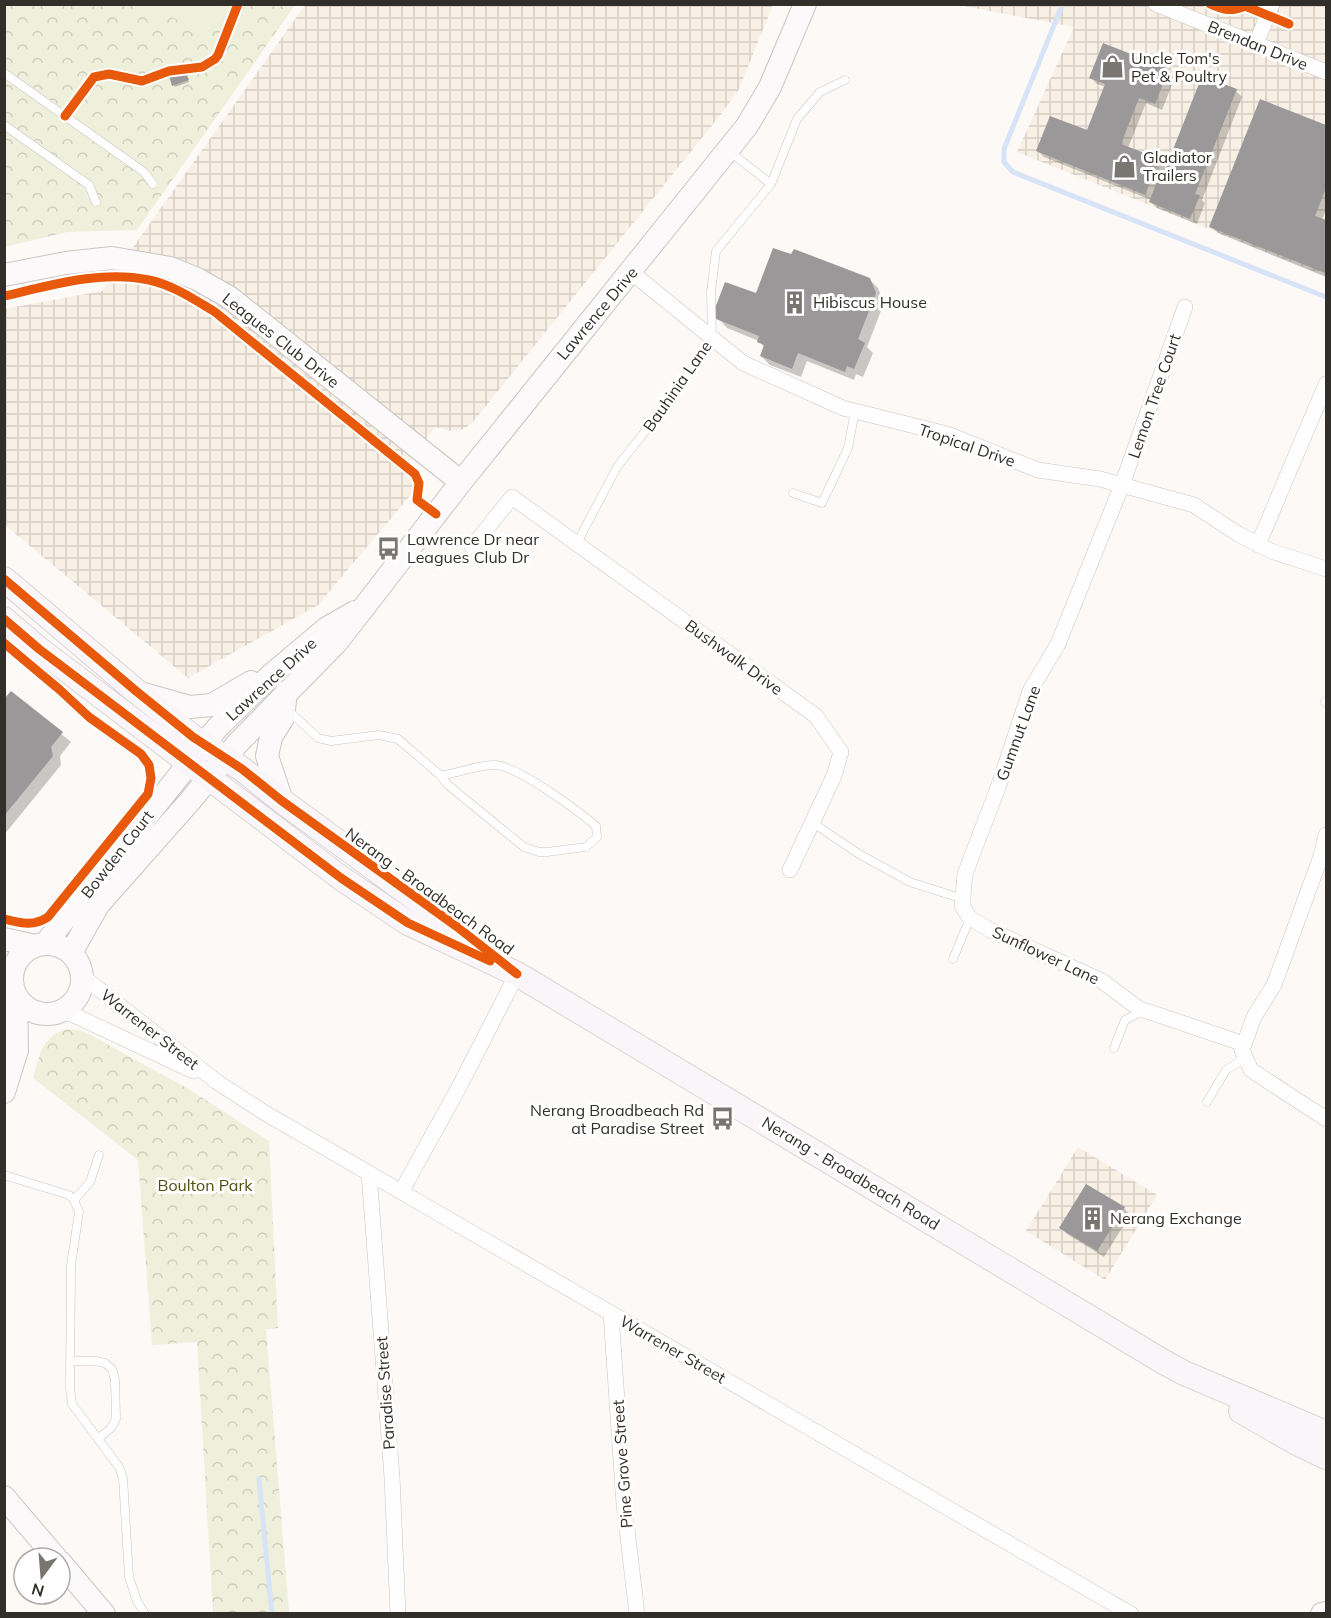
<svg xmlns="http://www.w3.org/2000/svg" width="1331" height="1618" font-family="Mulish,sans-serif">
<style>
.industrial{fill:url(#industrial-grid)}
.park{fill:url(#park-crowns)}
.pitch{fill:#eff0dc}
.shadow{fill:#0003}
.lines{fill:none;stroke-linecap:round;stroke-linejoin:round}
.stream{stroke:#d7e4f7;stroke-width:5}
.building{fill:#9b9899}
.lane-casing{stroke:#c9c6c3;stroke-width:9}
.street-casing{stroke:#c9c6c3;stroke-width:16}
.secondary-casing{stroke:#c9c6c3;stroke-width:24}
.primary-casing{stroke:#d9d7d6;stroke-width:26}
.lane{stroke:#fffefe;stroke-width:8}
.street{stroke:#fffefe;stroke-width:15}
.secondary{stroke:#fcf9fa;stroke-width:22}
.primary{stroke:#f9f5f8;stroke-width:24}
.cycleway-casing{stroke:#fff;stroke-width:13}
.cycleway{stroke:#e8590c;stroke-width:9}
.labels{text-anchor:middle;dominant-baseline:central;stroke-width:6;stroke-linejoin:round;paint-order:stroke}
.street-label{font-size:16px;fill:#322f2b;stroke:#fff}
.poi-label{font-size:16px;fill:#322f2b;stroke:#fff;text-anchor:start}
.park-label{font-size:16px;fill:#4d500f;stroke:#fff}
</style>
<defs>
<pattern id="industrial-grid" width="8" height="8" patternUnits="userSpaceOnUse" patternTransform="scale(1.5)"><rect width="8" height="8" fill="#f9f0e5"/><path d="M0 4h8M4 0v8" fill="none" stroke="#d6cec5"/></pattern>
<pattern id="park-crowns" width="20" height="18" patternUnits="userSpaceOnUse" patternTransform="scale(1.5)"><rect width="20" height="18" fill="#eff0dc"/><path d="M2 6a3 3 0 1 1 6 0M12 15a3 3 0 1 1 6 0" fill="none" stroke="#cdcebd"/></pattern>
</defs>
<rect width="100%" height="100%" fill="#fcf9f6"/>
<path class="industrial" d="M305,5H773L738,91L722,113L473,422L464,429L450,431L435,427L403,469L414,479V491L318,605L188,678L5,525L4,309L102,291Z
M958,5H1326V276L1017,152L1074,27Z
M1078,1147L1157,1195L1105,1280L1026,1231Z"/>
<path class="park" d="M4,5H295L137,230L67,232L5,247Z
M66,1029L79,1030L87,1033L192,1091L269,1141L278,1328L266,1329L289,1613H213L197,1342L152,1345L138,1160L33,1078C40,1056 41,1037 66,1029Z"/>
<path class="pitch" d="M141,5L224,4V5L212,34Z"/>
<path class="shadow" d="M1104,45L1168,70L1175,77L1162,110L1146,103L1128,148L1159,160L1167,169L1236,91L1242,97L1202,200L1205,203L1197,224L1157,208L1151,202V200L1044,157L1038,151L1088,132L1106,87L1097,84L1091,78Z
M186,73L189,82L175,87L174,85Z
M1261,101L1326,126V210L1322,220L1326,222V277L1218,233L1211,227Z
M869,279L878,288L884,303L867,347L873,353L863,377L856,374L854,380L807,361L801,377L770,365L761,356L765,348L759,341L727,328L718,318L757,295Z
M12,693L71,742L60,756L61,765L4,835V719Z
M1124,1208L1130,1215L1104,1257L1067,1234L1061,1228Z"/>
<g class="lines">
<path class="stream" d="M1061,8L1004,149V162L1013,172L1326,297
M259,1479L272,1614"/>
</g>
<path class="building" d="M1103,43L1169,69L1155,104L1139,98L1121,144L1160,159L1145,195L1036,151L1050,116L1087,130L1105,84L1089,78Z
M185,70L189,80L172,86L169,76Z
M1202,76L1237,89L1195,194L1200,195L1190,219L1149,202L1158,179L1161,180Z
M1260,99L1326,125V188L1315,216L1326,220V269L1325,273L1209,227Z
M773,248L791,254L794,249L870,278L876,293L858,339L865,343L854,369L847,366L845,372L798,353L792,369L760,356L764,345L757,342L759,336L716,319L714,311L725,282L756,293Z
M11,691L63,732L51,747L53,756L4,816V699Z
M1086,1184L1125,1207L1097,1251L1059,1228Z"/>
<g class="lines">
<defs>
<path id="lane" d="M4,73L144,172L153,184
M4,125L89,185L96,202
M730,152L771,184
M793,493L822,503L848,448L855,411
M577,543L617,467L683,383L712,339L711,292L716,251L771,184L797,119L820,92L845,80
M1325,702L1326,703
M288,710L318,738L331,741L379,735L398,739L440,775L448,785L524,847L539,852H547L586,847L597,837L596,826C577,810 519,767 496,765C477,764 459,774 440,775
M813,823L859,854L910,882L963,899
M953,959L970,918
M1114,1048L1125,1020L1143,1011
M1207,1102L1226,1070L1245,1058
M4,1175L69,1195L74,1200L79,1212L71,1265L70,1388L72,1404L119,1467L123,1478L129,1577L137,1601L145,1614
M74,1200L90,1182L99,1155
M70,1361H95L105,1363L112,1369L115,1380L116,1419L111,1428L99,1438"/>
<path id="street" d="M1156,4L1326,72
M1256,44L1272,4
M631,272L743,363L843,408L947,434L1038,470L1100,479L1194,505L1238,534L1271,551L1326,569
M1185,307L1122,485L1058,644L1030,691L1000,782L965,874L962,906L970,918L990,930L1102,981L1138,1008L1244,1044
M1258,545L1326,384
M472,547L512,497L816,716L841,752L834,776L790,870
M1326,835L1321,856L1274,985L1254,1017L1242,1050L1251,1070L1326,1119
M82,976L217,1082L265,1113L1131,1614
M63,1010L193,1071
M369,1173L392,1477L398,1614
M401,1192L457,1091L517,974
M611,1313L624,1504L637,1614"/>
<path id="secondary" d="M4,275L66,263L112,258L170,268L197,279L229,297L461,482
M137,692L190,707L212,705L251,682
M282,801L267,756L271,737L283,718L286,692
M4,939L35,946
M45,944L217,728L270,676L327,628L355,612
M12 979a35 35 0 1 1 70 0a35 35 0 1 1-70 0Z
M71,953L98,905L190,801L237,744L337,642L461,482L747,126L770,87L805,4
M4,1092L17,1050L16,995
M4,1497L56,1558
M60,1562L104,1614
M1322,1614L1326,1613"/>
<path id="primary" d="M4,579L136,691L193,737L242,769L282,801L479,945
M4,619L39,649L341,878L408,923L517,974L1162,1361L1184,1373L1326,1433
M1241,1411L1295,1442L1326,1457"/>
</defs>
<use href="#lane" class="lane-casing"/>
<use href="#street" class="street-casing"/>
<use href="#secondary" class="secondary-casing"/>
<use href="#primary" class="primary-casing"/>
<use href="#lane" class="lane"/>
<use href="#street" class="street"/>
<use href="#secondary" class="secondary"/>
<use href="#primary" class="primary"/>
<defs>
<path id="cycleway" d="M1210,4C1223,10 1231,12 1245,6L1289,24
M65,116L94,77L109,74L142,81L169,71L202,67L215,59L218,55L238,4
M4,296C52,285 101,270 149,280C173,285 195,300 215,312L415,474L419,483L417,500L436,514
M4,579L136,691L193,737L242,769L282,801L456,926L517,974
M4,619L39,649L341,878L408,923L490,961
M4,643L60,690L89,717L141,754L149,765L151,778L148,794L143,800L48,917C33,927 21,923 4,919"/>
</defs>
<use href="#cycleway" class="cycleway-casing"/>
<use href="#cycleway" class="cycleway"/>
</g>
<defs>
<symbol id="shop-bare" viewBox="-9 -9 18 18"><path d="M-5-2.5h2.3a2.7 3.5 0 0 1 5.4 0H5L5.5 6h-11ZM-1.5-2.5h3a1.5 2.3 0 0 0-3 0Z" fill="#797672" stroke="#fff" stroke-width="2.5" paint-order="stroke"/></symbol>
<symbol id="building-bare" viewBox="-9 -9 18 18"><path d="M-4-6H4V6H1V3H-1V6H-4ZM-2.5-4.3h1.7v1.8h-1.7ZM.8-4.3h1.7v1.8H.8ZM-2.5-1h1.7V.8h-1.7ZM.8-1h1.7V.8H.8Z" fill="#797672" stroke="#fff" stroke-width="2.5" paint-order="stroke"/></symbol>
<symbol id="bus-bare" viewBox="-9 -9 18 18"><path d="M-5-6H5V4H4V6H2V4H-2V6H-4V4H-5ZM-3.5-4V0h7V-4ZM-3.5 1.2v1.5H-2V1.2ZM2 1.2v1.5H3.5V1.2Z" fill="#797672" stroke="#fff" stroke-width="2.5" paint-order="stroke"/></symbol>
</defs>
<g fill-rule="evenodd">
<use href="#shop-bare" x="1096" y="50" width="33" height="33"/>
<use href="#shop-bare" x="1108" y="150" width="33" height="33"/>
<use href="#building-bare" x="778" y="286" width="33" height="33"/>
<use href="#bus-bare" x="372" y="532" width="33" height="33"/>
<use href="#bus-bare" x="706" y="1102" width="33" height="33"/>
<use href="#building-bare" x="1076" y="1202" width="33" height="33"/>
</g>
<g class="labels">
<g class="street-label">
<text transform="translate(1258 45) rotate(22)">Brendan Drive</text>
<text transform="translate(597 313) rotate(-50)">Lawrence Drive</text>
<text transform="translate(281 340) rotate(38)">Leagues Club Drive</text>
<text transform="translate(677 386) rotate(-55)">Bauhinia Lane</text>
<text transform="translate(1154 396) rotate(-71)">Lemon Tree Court</text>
<text transform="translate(967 445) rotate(19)">Tropical Drive</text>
<text transform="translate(734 657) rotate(36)">Bushwalk Drive</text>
<text transform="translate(271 679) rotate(-42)">Lawrence Drive</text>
<text transform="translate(1018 733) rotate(-70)">Gumnut Lane</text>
<text transform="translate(117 854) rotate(-52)">Bowden Court</text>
<text transform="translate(430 891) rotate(36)">Nerang - Broadbeach Road</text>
<text transform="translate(1046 955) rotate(25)">Sunflower Lane</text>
<text transform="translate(150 1029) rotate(38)">Warrener Street</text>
<text transform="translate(851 1173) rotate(31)">Nerang - Broadbeach Road</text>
<text transform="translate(673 1349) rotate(30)">Warrener Street</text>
<text transform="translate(385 1393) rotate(-94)">Paradise Street</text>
<text transform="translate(622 1464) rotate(-94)">Pine Grove Street</text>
</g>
<g class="poi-label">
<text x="1131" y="58">Uncle Tom's<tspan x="1131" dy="18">Pet &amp; Poultry</tspan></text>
<text x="1143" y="157">Gladiator<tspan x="1143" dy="18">Trailers</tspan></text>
<text x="813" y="302">Hibiscus House</text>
<text x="407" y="539">Lawrence Dr near<tspan x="407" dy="18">Leagues Club Dr</tspan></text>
<text x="704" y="1110" text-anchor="end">Nerang Broadbeach Rd<tspan x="704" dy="18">at Paradise Street</tspan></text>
<text x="1110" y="1218">Nerang Exchange</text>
</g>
<g class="park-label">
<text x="205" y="1185">Boulton Park</text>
</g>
</g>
<rect width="1331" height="1618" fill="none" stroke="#322f2b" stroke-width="12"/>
<g transform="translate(42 1576) rotate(196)"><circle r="28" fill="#ffffff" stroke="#adacaa" stroke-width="1.5"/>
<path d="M0-4.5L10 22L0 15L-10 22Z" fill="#797672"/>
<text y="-9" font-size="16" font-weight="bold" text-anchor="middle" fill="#322f2b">N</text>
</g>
</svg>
